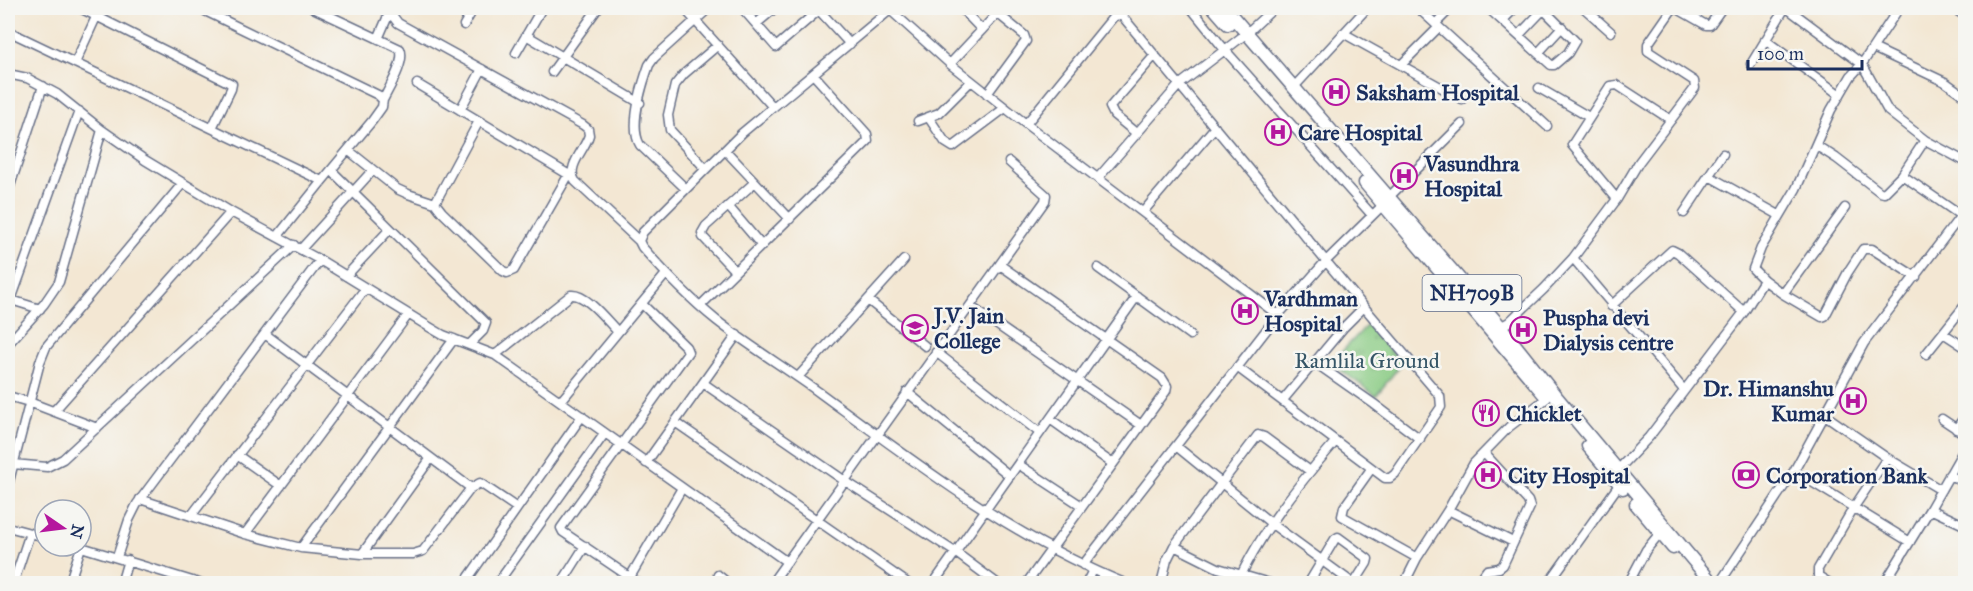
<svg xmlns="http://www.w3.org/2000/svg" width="1973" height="591" font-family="'IM FELL Great Primer',serif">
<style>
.park{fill:url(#park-tufts);stroke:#527d70;stroke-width:1.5}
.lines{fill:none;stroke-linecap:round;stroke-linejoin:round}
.minor-casing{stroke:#676f87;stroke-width:11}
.highway-casing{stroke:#676f87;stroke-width:15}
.minor{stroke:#fff;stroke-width:8}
.highway{stroke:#fff;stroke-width:12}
.labels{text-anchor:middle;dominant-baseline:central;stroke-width:5;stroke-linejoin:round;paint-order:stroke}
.shield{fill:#f6f6f2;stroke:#5d6b8a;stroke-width:1.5}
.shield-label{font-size:21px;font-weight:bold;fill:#1b2f5e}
.poi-label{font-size:22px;font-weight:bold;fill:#1b2f5e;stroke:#f6f6f2;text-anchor:start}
.park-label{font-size:22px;fill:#365667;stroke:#f6f6f2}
</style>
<defs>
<pattern id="park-tufts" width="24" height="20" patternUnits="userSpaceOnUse" patternTransform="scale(1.5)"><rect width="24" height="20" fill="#89cb83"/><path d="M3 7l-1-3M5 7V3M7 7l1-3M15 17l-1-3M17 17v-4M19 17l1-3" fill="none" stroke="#6fa56e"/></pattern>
</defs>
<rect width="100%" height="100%" fill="#f6f6f2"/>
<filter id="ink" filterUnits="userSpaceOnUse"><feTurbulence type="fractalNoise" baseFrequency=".0167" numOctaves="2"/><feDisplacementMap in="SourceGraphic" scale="12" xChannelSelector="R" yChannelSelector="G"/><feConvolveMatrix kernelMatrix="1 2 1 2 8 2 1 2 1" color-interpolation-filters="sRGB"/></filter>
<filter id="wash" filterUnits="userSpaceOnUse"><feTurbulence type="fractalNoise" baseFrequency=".008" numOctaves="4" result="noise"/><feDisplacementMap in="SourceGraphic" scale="24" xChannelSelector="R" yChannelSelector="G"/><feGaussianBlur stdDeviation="1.35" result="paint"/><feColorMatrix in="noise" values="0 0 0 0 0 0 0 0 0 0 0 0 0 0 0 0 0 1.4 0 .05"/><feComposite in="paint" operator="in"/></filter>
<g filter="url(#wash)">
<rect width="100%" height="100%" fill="#f3e7d3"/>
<path class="park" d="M1368,324L1402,363L1376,396L1331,363Z"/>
</g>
<g filter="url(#ink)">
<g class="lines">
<defs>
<path id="minor" d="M80,8L232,84L231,89L212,128
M199,8L378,95L383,100L382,107L372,121L322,181L277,237
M313,8L400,49C406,61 389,88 383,100
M392,8V15L398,23L583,125L588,129L589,135C585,150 566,166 575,181L639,241
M684,8L773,107
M742,8L776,47L819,10
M817,8L850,44
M888,8L950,64L1022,121L1278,315L1083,565
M961,8L982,30
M1191,8L1225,50L1372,215
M1418,8L1547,126
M1488,8L1551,65H1554L1568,53L1575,41L1542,8
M1584,8L1611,32
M1676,8L1706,25H1710L1722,8
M1787,8L1862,64L1888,111L1925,140L1902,175L1884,193L1880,192L1836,158L1817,146
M1952,8L1966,16
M890,10L742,133L643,232L639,241L642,247C665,273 689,298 716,320C749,346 786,368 820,393C917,464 1014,539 1127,584
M1503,20L1515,8
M1436,23L1451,8
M756,24L775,8
M464,25L474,8
M8,31L322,181
M1343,33L1462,99
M526,35L640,103
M1519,35L1544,9
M378,39L391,9
M1765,40L1840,95
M1873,48L1945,82L1966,97
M516,53L542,8
M1538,53L1562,27
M75,63L97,15
M950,64L995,16L997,13L993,8
M1751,64L1785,8
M1401,65L1439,27
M552,72L598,8
M8,74L27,78L57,94L102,130L145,160L231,212L320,260L431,328L443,335L495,355L787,562
M417,84L571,176
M1293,88L1367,8
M1539,88L1589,117
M987,94L1026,41L1024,35L997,13
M460,110L482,69
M929,118L945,142L953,147L1005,108
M479,121L435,203L442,212L503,271L507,273L514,270L569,174
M918,121L939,113L971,81
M1026,124L1114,16L1117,15L1123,17L1364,307L1440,396L1441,407L1395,474L1390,478H1385L1237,367
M1136,133L1114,115L1110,107L1155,55
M1925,140L1966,162
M348,150L397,189L408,194L435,203
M725,150L790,219
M706,169L670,130L668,115L675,85L684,74L718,45
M331,170L486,323L483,331L470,344
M1902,175L1960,215
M1709,176L1779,215
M1098,178L1179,85L1247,33L1274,8
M686,189L640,145C629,127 642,85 649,65L654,58L709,8
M8,192L43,86
M1388,198L1462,124
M1617,199L1572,145L1610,86L1617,85L1671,120
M728,206L762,246
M1143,212L1215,127
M1684,213L1723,154
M301,249L373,170
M1573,258L1684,390
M1000,265L1162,378L1167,386L1166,391L1026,584
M1098,268L1190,335
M735,271L703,237L702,233L706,226L755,182
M346,276L390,229
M1764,280L1783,294L1822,317L1825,316L1848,272L1863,249H1872L1916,277
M1783,294L1845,208
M8,299L40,309
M11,300L79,111
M868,300L925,346
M700,306L868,141L867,134L813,74
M970,306L1141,425
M1611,306L1672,250L1678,253L1744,312
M1278,315L1327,260L1385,203
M1496,329L1509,322L1544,289L1573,258L1617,199L1639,162L1695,88L1694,81L1648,51V44L1673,8
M1943,333L1966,348
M265,334L471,488L480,483L517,508
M8,344L44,304L59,282L102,130
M936,352L1040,433
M1926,354L1966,304
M495,355L571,295C586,293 607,321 618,332
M1314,362L1374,404L1420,439
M798,377L904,260
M703,383L845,481L955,552L998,584
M907,392L1010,476
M8,396L29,402L97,428
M1283,400L1344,327L1364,307
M561,401L666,274
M54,411L231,212
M1825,415L1887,458L1941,490
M1050,419L1113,464
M1942,419L1966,435
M675,422L909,584
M1956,429L1966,415
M1176,446L1272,524L1354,584
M237,455L281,486
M646,463L737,335
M13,464L47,467L63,459L294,245
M1018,464L1082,506
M1371,469L1344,507L1342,516L1417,558
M1794,471L1910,542
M1615,473L1649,437L1744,312L1764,280L1753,269L1761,248L1796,189L1831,110L1851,76L1862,64L1899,8
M1949,475L1966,483
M8,485L40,362L46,347L183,183
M140,499L245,534L301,548L362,554H413L423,551L471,488
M1930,509L1966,526
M1448,510L1513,542
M191,516L365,289
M8,527L45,537
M245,534L408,315
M78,546L202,584
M1174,546L1218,568L1273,584
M301,548L454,339
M362,554L431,458
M117,557L129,520L137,504L320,260
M718,575L729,584
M13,584L30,533
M69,584L81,547
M121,584L128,560
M464,584L582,416
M497,584L605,433
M561,584L585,546
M626,584L682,488
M640,584L563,532L561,528L688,352L686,347L642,304
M771,584L1045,201L1046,195L1009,162
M933,584L1137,296
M1086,584L1093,570
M1161,584L1167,560L1174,546L1258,435L1264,437L1310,471
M1237,584C1258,536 1301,481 1335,442
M1308,584L1335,539L1338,537L1368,559L1367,563L1355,582
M1404,584L1417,558L1448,510L1474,463L1509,427L1547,398
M1477,584L1487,570L1499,568L1503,565L1530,507L1528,501L1484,453
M1548,584L1621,482
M1628,584L1646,550L1660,533
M1666,584V583
M1719,584L1794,471L1864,343L1966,209
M1831,584L1818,576V569L1854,507L1887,458
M1884,584L1930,509L1966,446"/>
<path id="highway" d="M1214,8L1228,24
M1225,8L1500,326L1554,394L1713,584
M1365,183L1544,394
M1588,446L1623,488
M1636,504L1673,548"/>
</defs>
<use href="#minor" class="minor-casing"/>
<use href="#highway" class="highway-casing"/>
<use href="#minor" class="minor"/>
<use href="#highway" class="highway"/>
</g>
</g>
<defs>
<symbol id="hospital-ring" viewBox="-11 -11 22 22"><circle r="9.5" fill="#f6f6f2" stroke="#b5179e" stroke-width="1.5"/><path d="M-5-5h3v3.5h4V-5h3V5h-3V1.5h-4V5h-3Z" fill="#b5179e"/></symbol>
<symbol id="university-ring" viewBox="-11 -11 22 22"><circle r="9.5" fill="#f6f6f2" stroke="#b5179e" stroke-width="1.5"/><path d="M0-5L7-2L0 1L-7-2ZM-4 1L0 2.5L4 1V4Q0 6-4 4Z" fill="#b5179e"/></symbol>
<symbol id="restaurant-ring" viewBox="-11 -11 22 22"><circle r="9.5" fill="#f6f6f2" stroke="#b5179e" stroke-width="1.5"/><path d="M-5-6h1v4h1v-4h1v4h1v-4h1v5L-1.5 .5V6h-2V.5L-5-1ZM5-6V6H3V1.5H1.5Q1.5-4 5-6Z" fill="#b5179e"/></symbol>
<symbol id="bank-ring" viewBox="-11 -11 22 22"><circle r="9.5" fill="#f6f6f2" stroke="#b5179e" stroke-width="1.5"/><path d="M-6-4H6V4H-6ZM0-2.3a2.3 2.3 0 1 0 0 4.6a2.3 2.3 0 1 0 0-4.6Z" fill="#b5179e"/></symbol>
</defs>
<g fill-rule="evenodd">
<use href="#hospital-ring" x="1321" y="77" width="30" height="30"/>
<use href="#hospital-ring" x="1263" y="117" width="30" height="30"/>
<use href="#hospital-ring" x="1389" y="161" width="30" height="30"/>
<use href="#hospital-ring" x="1230" y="296" width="30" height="30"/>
<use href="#university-ring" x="900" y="313" width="30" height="30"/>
<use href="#hospital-ring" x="1508" y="315" width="30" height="30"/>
<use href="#hospital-ring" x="1838" y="386" width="30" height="30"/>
<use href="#restaurant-ring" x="1471" y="398" width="30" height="30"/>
<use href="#hospital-ring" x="1473" y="460" width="30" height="30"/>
<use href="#bank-ring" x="1731" y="460" width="30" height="30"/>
</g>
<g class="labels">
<rect class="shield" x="1422.5" y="275" width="99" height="36" rx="4.5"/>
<g class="shield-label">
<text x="1472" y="293">NH709B</text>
</g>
<g class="poi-label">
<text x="1356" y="92">Saksham Hospital</text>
<text x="1298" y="132">Care Hospital</text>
<text x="1424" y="163">Vasundhra<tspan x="1424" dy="25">Hospital</tspan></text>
<text x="1264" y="298">Vardhman<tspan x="1264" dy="25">Hospital</tspan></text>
<text x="934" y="315">J.V. Jain<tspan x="934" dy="25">College</tspan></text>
<text x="1543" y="317">Puspha devi<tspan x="1543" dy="25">Dialysis centre</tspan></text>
<text x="1834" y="388" text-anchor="end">Dr. Himanshu<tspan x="1834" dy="25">Kumar</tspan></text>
<text x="1506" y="413">Chicklet</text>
<text x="1508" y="475">City Hospital</text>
<text x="1766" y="475">Corporation Bank</text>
</g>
<g class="park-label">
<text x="1367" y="360">Ramlila Ground</text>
</g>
</g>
<rect width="1973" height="591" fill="none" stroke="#f6f6f2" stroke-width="30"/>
<g transform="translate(63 528) rotate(104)"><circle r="28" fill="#f6f6f2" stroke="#9ea6b7" stroke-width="1.5"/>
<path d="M0-4.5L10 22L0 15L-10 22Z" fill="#b5179e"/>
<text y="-9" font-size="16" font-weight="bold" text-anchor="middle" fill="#1b2f5e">N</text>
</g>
<path d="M1748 60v9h114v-9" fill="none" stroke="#1b2f5e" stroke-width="3"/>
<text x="1757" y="60" font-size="18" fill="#1b2f5e" stroke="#f6f6f2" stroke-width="4.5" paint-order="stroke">100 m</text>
</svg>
